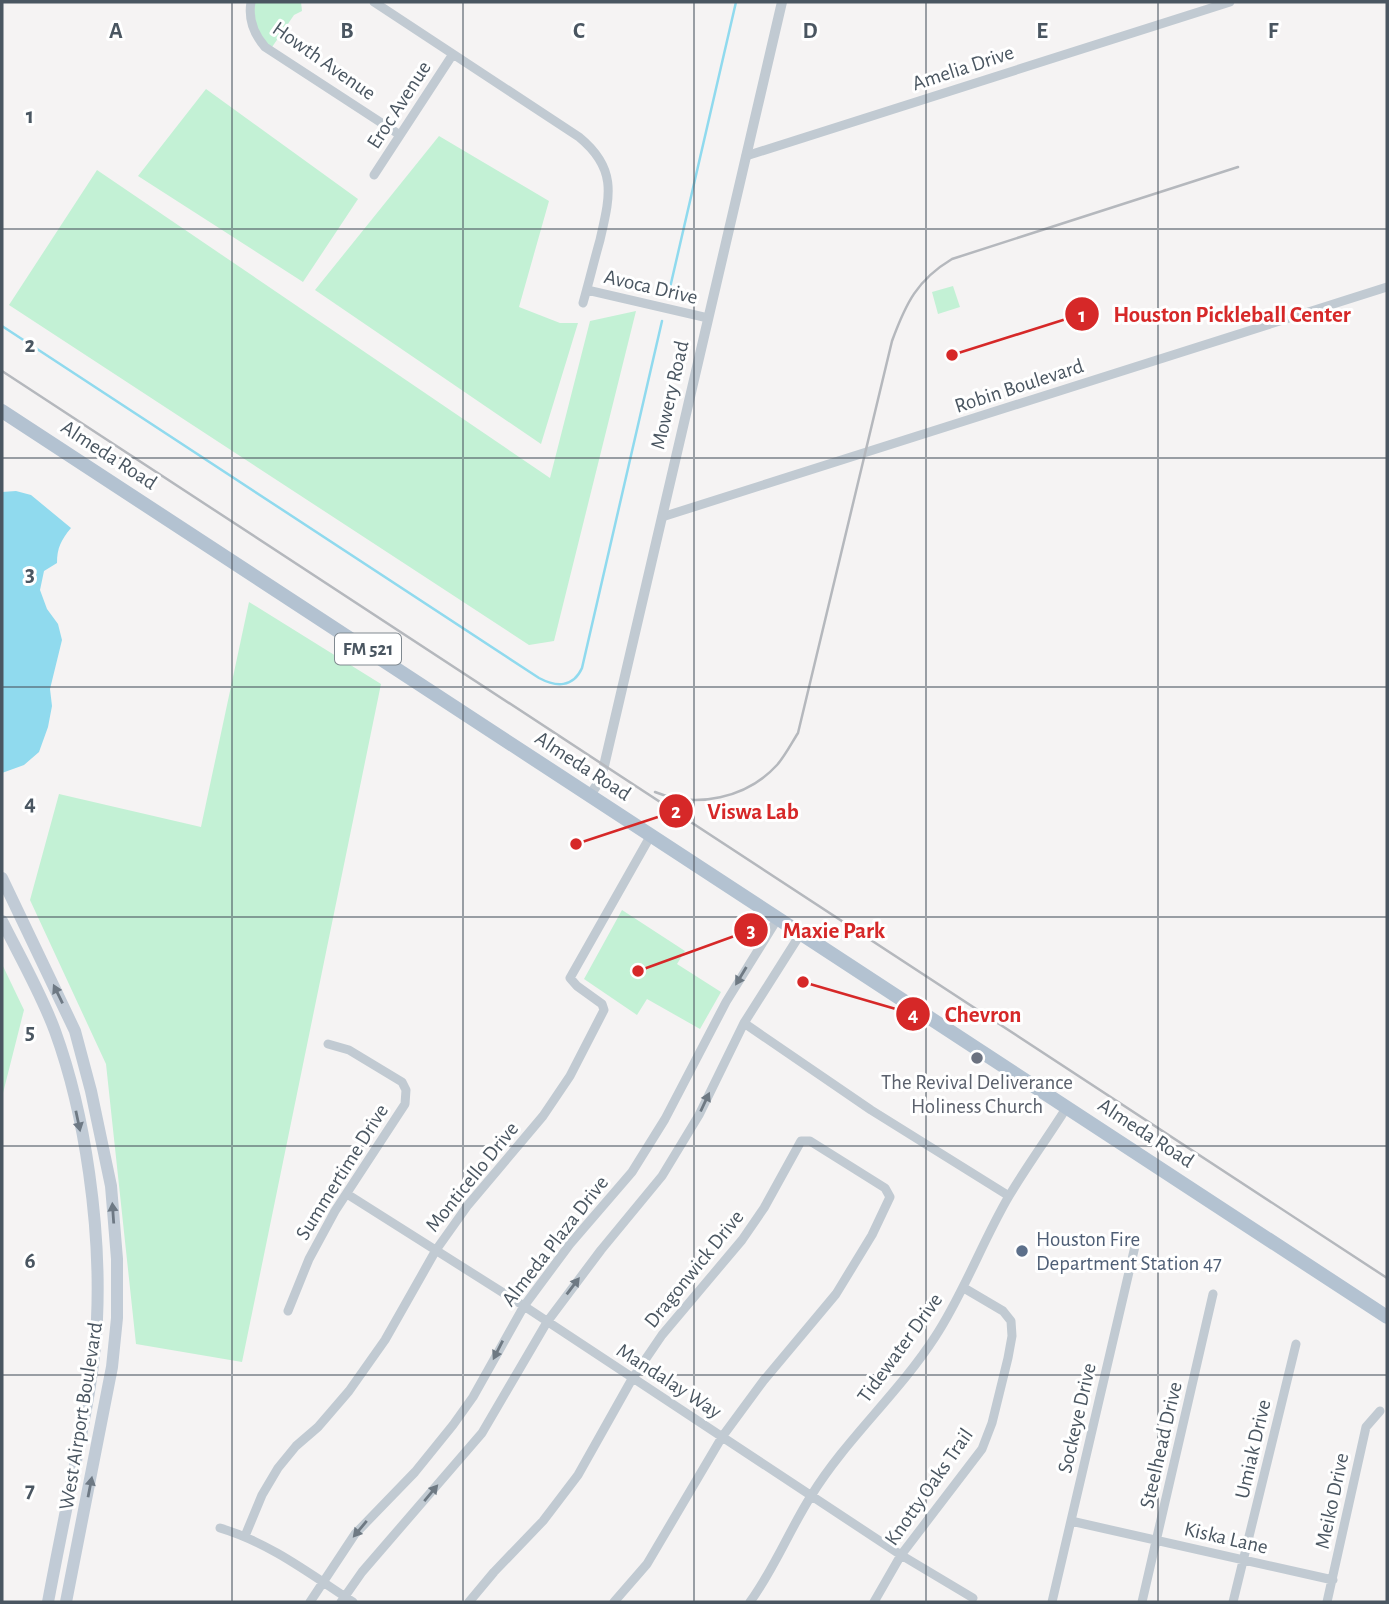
<svg xmlns="http://www.w3.org/2000/svg" width="1389" height="1604" font-family="'Alegreya Sans',sans-serif">
<style>
.green{fill:#c3f1d5}
.water{fill:#90daee}
.lines{fill:none;stroke-linecap:round;stroke-linejoin:round}
.stream{stroke:#90daee;stroke-width:2.5}
.minor{stroke:#c1cad2;stroke-width:9}
.tertiary{stroke:#c1cad2;stroke-width:10}
.secondary{stroke:#c1cbd6;stroke-width:12}
.primary{stroke:#b3c2d1;stroke-width:14}
.rail{stroke:#b5b8bd;stroke-width:2.5}
.oneway{fill:#6e7983}
.oneway2{fill:#6e7984}
.grid{fill:none;stroke:#4a5661;stroke-width:2;stroke-opacity:0.55}
.worship-dot{fill:#6b7280;stroke:#fff;stroke-width:2.5}
.service-dot{fill:#5c6f8a;stroke:#fff;stroke-width:2.5}
.labels{text-anchor:middle;dominant-baseline:central;stroke-width:6;stroke-linejoin:round;paint-order:stroke}
.shield{fill:#fff;stroke:#808990;stroke-width:2}
.shield-label{font-size:19px;font-weight:bold;fill:#4a5661}
.street-label{font-size:21px;fill:#4a5661;stroke:#fff}
.worship-label{font-size:21px;fill:#5b616d;stroke:#fff}
.service-label{font-size:21px;fill:#4e5e75;stroke:#fff;text-anchor:start}
.grid-label{font-size:23px;text-anchor:middle;font-weight:bold;fill:#4a5661;stroke:#fff;stroke-width:6;stroke-linejoin:round;paint-order:stroke}
.leader{fill:none;stroke:#d62828;stroke-width:2.5}
.callout-dot{fill:#d62828;stroke:#fff;stroke-width:2.5}
.mark-label{font-size:21px;text-anchor:middle;font-weight:bold;fill:#fff}
.callout-label{font-size:23px;text-anchor:middle;font-weight:bold;fill:#d62828;stroke:#fff;stroke-width:6;stroke-linejoin:round;paint-order:stroke}
</style>
<rect width="100%" height="100%" fill="#f5f3f3"/>
<path class="green" d="M251,2H301L302,11L294,15L270,50L256,35Z
M206,89L358,199L303,282L138,176Z
M439,136L549,201L519,307L560,323H578L541,444L315,290Z
M97,170L550,478L590,321L636,311L554,641L529,645L9,305Z
M953,286L960,307L938,314L932,292Z
M249,602L381,684L242,1362L136,1344L106,1064L30,900L59,794L201,827Z
M622,910L685,951L677,964L721,992L700,1029L647,999L637,1015L584,979Z
M2,964L24,1010L2,1097Z"/>
<path class="water" d="M16,491L31,495L71,528C61,540 57,548 57,563L44,571L40,590L47,609L58,624L62,640L50,689L52,706L48,727L39,752L24,765L2,773V492Z"/>
<g class="lines">
<path class="stream" d="M669,292L736,2
M2,326L539,678C556,687 573,688 582,668L662,321"/>
<path class="minor" d="M251,2C248,19 253,33 265,47L400,135
M374,2L579,137C618,169 610,196 600,240C594,261 589,282 583,303
M746,156L1230,2
M374,175L453,54
M587,290L708,318
M662,517L1387,287
M744,1023L871,1110L1009,1196
M347,1194L524,1306L901,1555L973,1598
M288,1311L309,1259L335,1211L405,1104L406,1090L402,1082L349,1050L328,1044
M1071,1521L1333,1580
M220,1528C270,1543 310,1574 353,1602
M245,1536L262,1495L278,1468L296,1446L318,1427L349,1391L385,1340L436,1250L468,1205L543,1116L570,1076L604,1010L602,1004L577,986L570,978L651,835
M310,1602L355,1534L415,1472L453,1425L473,1397L524,1306L570,1244L632,1172L665,1119L726,1002L778,918
M341,1602L362,1572L482,1433L547,1322L601,1250L662,1176L699,1115L744,1023L801,933
M469,1602L494,1572L543,1521L578,1475L632,1379L662,1335L742,1240L764,1208L801,1141H810L885,1188L890,1197L872,1235L836,1294L764,1380L722,1437L647,1564L614,1602
M750,1602C774,1569 789,1531 811,1496C846,1439 898,1394 935,1337C964,1293 982,1242 1009,1196C1027,1166 1048,1137 1067,1107
M874,1602L901,1555L982,1449L992,1423L1008,1358L1012,1336L1011,1321L1003,1311L964,1288
M1052,1602L1136,1242
M1142,1602L1213,1294
M1233,1602L1296,1344
M1327,1602L1366,1427L1380,1411"/>
<path class="tertiary" d="M590,795L599,782L604,766L782,2"/>
<path class="secondary" d="M2,878L75,1031L91,1091L111,1186L117,1259V1318L112,1367L66,1602
M2,921C20,957 41,993 55,1031C86,1116 101,1229 97,1319C95,1365 86,1411 77,1456C67,1505 57,1554 48,1602"/>
<path class="primary" d="M2,411L1387,1317"/>
<path class="rail" d="M2,371L1387,1278
M655,792C696,809 747,798 777,765C785,756 791,744 798,733L892,341C906,303 917,280 952,259L1238,167"/>
</g>
<defs><path id="oneway-solid" d="M-6-.8H1V-3.2L6.5 0L1 3.2V.8H-6Z" transform="scale(1.75)"/></defs>
<g class="oneway">
<use href="#oneway-solid" transform="translate(741 976) rotate(121)"/>
<use href="#oneway-solid" transform="translate(705 1102) rotate(-65)"/>
<use href="#oneway-solid" transform="translate(573 1286) rotate(-53)"/>
<use href="#oneway-solid" transform="translate(498 1350) rotate(117)"/>
<use href="#oneway-solid" transform="translate(431 1493) rotate(-50)"/>
<use href="#oneway-solid" transform="translate(360 1529) rotate(130)"/>
</g>
<g class="oneway2">
<use href="#oneway-solid" transform="translate(58 994) rotate(-116)"/>
<use href="#oneway-solid" transform="translate(78 1121) rotate(78)"/>
<use href="#oneway-solid" transform="translate(113 1213) rotate(-94)"/>
<use href="#oneway-solid" transform="translate(90 1487) rotate(-79)"/>
</g>
<path class="grid" d="M232,2V1602M463,2V1602M694,2V1602M926,2V1602M1158,2V1602M2,229H1387M2,458H1387M2,687H1387M2,917H1387M2,1146H1387M2,1375H1387"/>
<circle class="worship-dot" cx="977" cy="1058" r="7"/>
<circle class="service-dot" cx="1022" cy="1251" r="7"/>
<g class="labels">
<rect class="shield" x="335" y="633.5" width="66" height="31" rx="5"/>
<g class="shield-label">
<text x="368" y="649">FM 521</text>
</g>
<g class="street-label">
<text transform="translate(324 61) rotate(35)">Howth Avenue</text>
<text transform="translate(963 68) rotate(-18)">Amelia Drive</text>
<text transform="translate(399 105) rotate(-57)">Eroc Avenue</text>
<text transform="translate(651 287) rotate(13)">Avoca Drive</text>
<text transform="translate(1019 386) rotate(-18)">Robin Boulevard</text>
<text transform="translate(670 395) rotate(-77)">Mowery Road</text>
<text transform="translate(109 455) rotate(33)">Almeda Road</text>
<text transform="translate(583 766) rotate(33)">Almeda Road</text>
<text transform="translate(1146 1133) rotate(33)">Almeda Road</text>
<text transform="translate(342 1172) rotate(-58)">Summertime Drive</text>
<text transform="translate(472 1177) rotate(-51)">Monticello Drive</text>
<text transform="translate(555 1241) rotate(-52)">Almeda Plaza Drive</text>
<text transform="translate(694 1269) rotate(-51)">Dragonwick Drive</text>
<text transform="translate(900 1348) rotate(-54)">Tidewater Drive</text>
<text transform="translate(669 1381) rotate(33)">Mandalay Way</text>
<text transform="translate(81 1416) rotate(-81)">West Airport Boulevard</text>
<text transform="translate(1077 1418) rotate(-77)">Sockeye Drive</text>
<text transform="translate(1161 1445) rotate(-77)">Steelhead Drive</text>
<text transform="translate(1253 1449) rotate(-77)">Umiak Drive</text>
<text transform="translate(929 1487) rotate(-55)">Knotty Oaks Trail</text>
<text transform="translate(1332 1501) rotate(-78)">Meiko Drive</text>
<text transform="translate(1226 1538) rotate(13)">Kiska Lane</text>
</g>
<g class="worship-label">
<text x="977" y="1082">The Revival Deliverance<tspan x="977" dy="24">Holiness Church</tspan></text>
</g>
<g class="service-label">
<text x="1036" y="1239">Houston Fire<tspan x="1036" dy="24">Department Station 47</tspan></text>
</g>
</g>
<g class="grid-label">
<text x="116" y="38">A</text>
<text x="347" y="38">B</text>
<text x="579" y="38">C</text>
<text x="810" y="38">D</text>
<text x="1042" y="38">E</text>
<text x="1273" y="38">F</text>
<text x="30" y="123">1</text>
<text x="30" y="352">2</text>
<text x="30" y="581">3</text>
<text x="30" y="810">4</text>
<text x="30" y="1039">5</text>
<text x="30" y="1268">6</text>
<text x="30" y="1497">7</text>
</g>
<path class="leader" d="M952 355L1082 314M576 844L676 811M638 971L751 930M803 982L913 1014"/>
<g class="callout-dot">
<circle cx="952" cy="355" r="7"/>
<circle cx="576" cy="844" r="7"/>
<circle cx="638" cy="971" r="7"/>
<circle cx="803" cy="982" r="7"/>
<circle cx="1082" cy="314" r="18"/>
<circle cx="676" cy="811" r="18"/>
<circle cx="751" cy="930" r="18"/>
<circle cx="913" cy="1014" r="18"/>
</g>
<g class="mark-label">
<text x="1082" y="322">1</text>
<text x="676" y="818">2</text>
<text x="751" y="937">3</text>
<text x="913" y="1021">4</text>
</g>
<g class="callout-label">
<text x="1232" y="322">Houston Pickleball Center</text>
<text x="753" y="819">Viswa Lab</text>
<text x="834" y="938">Maxie Park</text>
<text x="983" y="1022">Chevron</text>
</g>
<rect width="1389" height="1604" fill="none" stroke="#4a5661" stroke-width="7"/>
</svg>
